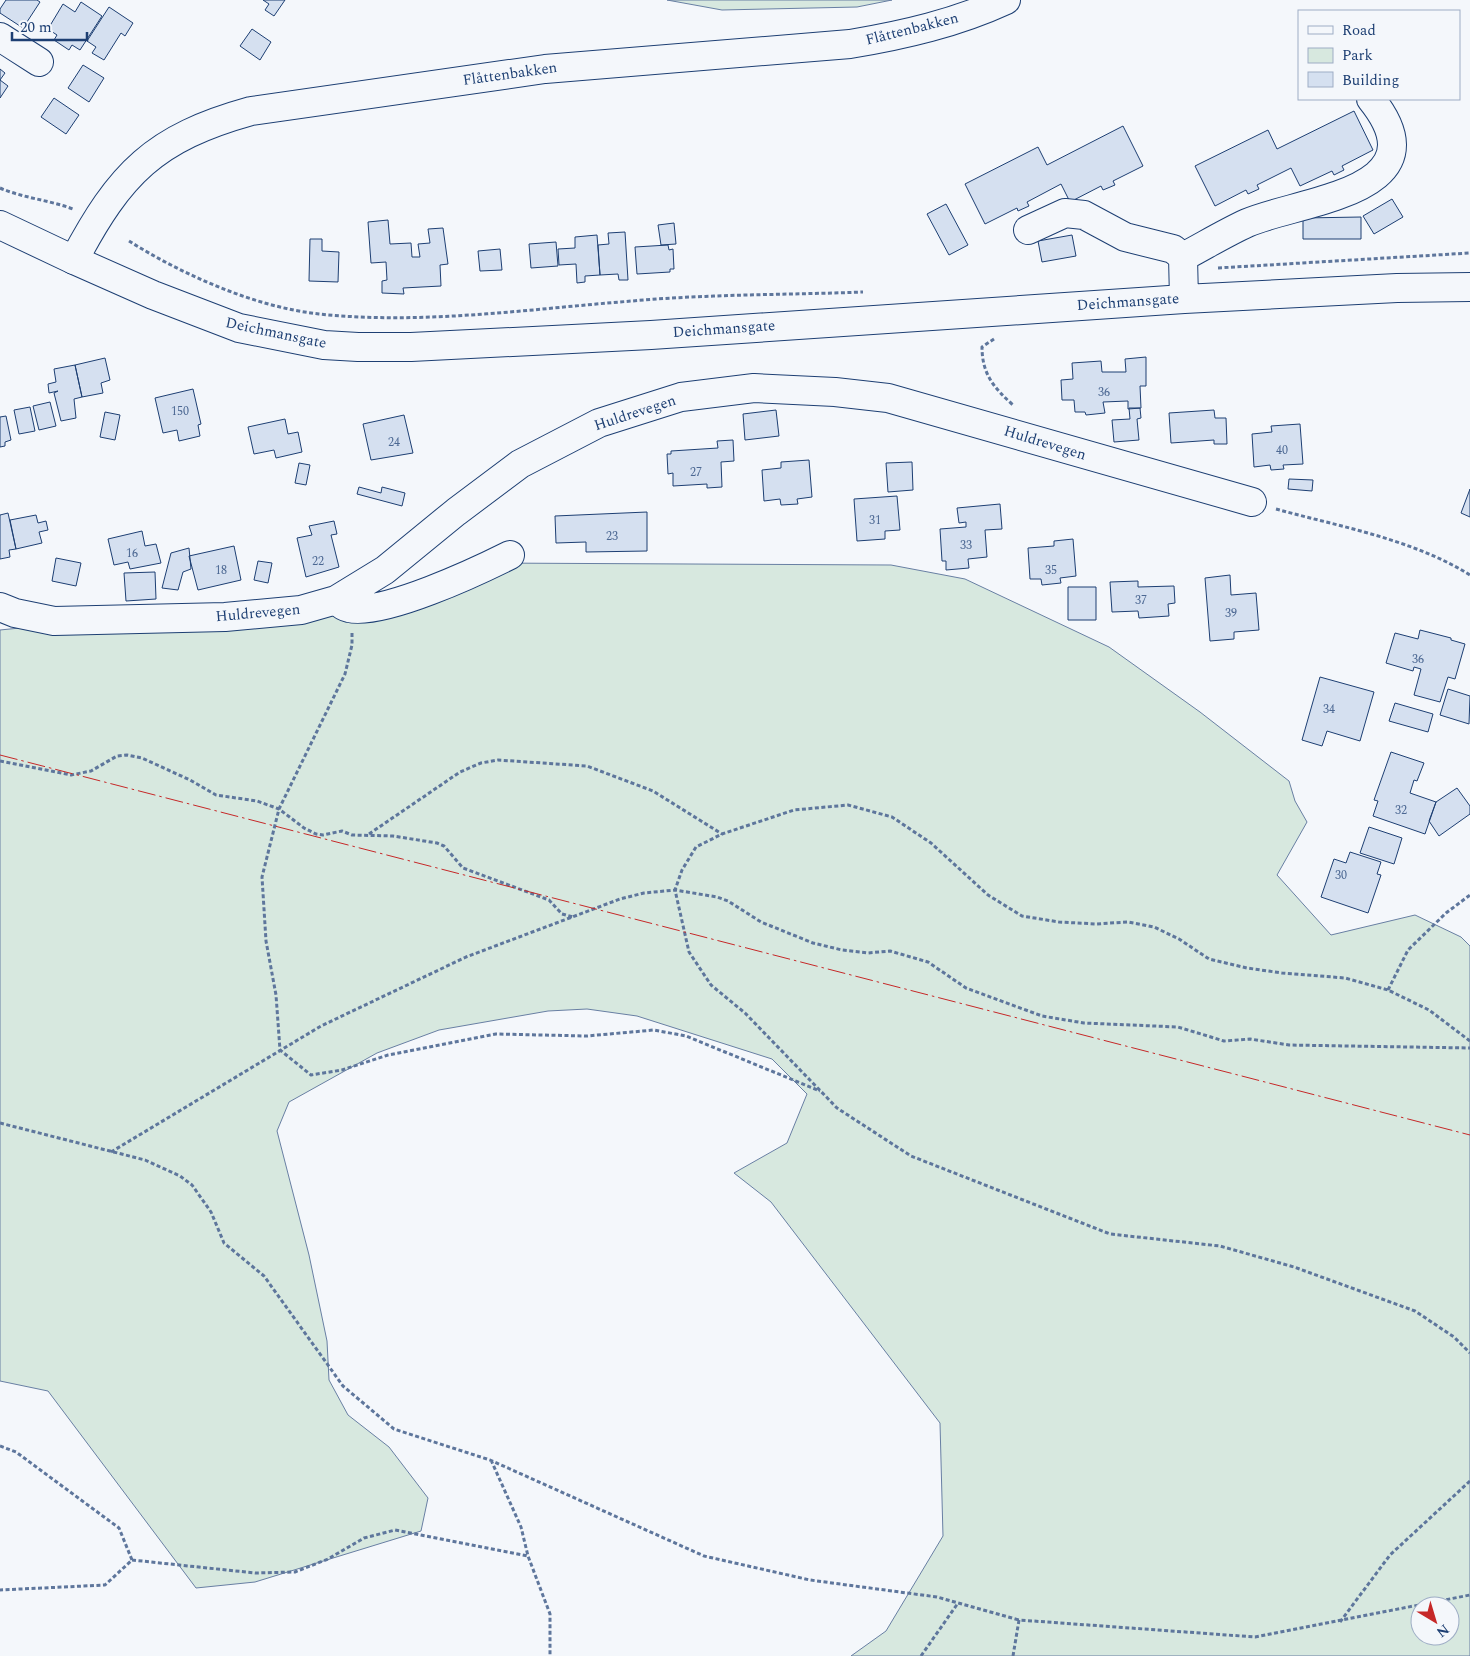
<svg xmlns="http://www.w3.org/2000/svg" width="1470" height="1656" font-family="Spectral,serif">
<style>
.green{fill:#d7e8df;stroke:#687fa3;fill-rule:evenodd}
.building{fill:#d5e0f0;stroke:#1d3f73}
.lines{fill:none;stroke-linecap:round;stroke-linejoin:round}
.minor-casing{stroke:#1d3f73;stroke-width:30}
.major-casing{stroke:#1d3f73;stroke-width:30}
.path{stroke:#5e769c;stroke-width:3;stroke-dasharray:4 2.5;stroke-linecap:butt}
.minor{stroke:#f4f7fb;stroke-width:28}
.major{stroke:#f4f7fb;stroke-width:28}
.power{stroke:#c62828;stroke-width:1;stroke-dasharray:18 4 2.5 4;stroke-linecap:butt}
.labels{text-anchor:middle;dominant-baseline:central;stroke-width:4;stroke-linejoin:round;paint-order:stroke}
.number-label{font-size:12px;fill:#4b6792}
.street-label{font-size:15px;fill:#1d3f73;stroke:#f4f7fb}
</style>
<rect width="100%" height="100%" fill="#f4f7fb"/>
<path class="green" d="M667,0H892L857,7L722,10Z
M487,563L891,565L965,579L1109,647L1200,712L1289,781L1295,801L1307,822L1277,875L1331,935L1415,915L1461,937L1470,946V1656H851L886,1631L943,1536L940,1423L771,1202L734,1173L787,1143L807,1094L772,1059L637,1016L587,1009L548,1011L439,1030L377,1053L289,1102L277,1131L309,1255L327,1341L329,1380L348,1415L389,1447L428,1498L421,1531L255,1582L196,1588L48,1391L0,1381V630L148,615L289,623ZM1420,1606H1450V1636H1420Z"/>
<path class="building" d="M6,0H37L40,2L23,28L0,13V9Z
M263,0H285L274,16L265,10L269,4Z
M81,2L102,16L80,50L72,45L69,50L54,40L57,35L48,29L63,4L75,12Z
M109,7L133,23L125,36L121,33L104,60L92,53L96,47L87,41Z
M252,29L271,42L260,60L240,46Z
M83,65L104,78L89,102L68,88Z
M0,69L5,73L0,80L8,86L0,98Z
M54,98L79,115L66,134L41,117Z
M1354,111L1373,150L1342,166L1344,170L1334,175L1332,171L1300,186L1291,168L1257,185L1259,189L1248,194L1246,190L1215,206L1195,166L1268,130L1277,149Z
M1123,126L1143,166L1113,181L1115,185L1103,190L1101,186L1070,202L1061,184L1027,202L1029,206L1018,211L1017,208L985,224L965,184L1038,147L1047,165Z
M1392,199L1403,217L1374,234L1363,216Z
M946,204L968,245L949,255L927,214Z
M1361,217V239H1303V218Z
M388,220L390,244L411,243L412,257H420L418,244L430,243L428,229L443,228L448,264L440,265L441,286L403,288L404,294L382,293V281L387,280L386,262L371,263L368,222Z
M674,223L676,244L661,245L658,225Z
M625,232L628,280H619L618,274L600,275L598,245L609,244L608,233Z
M597,235L600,275L585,276V282L577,283L576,264L559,265L558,249L575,248V237Z
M1072,235L1076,256L1042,262L1038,241Z
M310,239H322V251L339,252L338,282L309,281Z
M556,242L558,266L531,268L529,244Z
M668,245L669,250L673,249L674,269H670V272L637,274L635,247Z
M500,249L502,270L480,271L478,251Z
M1146,357V386H1140L1141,408L1128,409V401L1103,402L1105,413L1086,415L1085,412H1075L1074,400H1062L1061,380L1073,379L1072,363L1101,361L1102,372H1126L1125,359Z
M105,358L110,380L101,383L103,393L82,397L75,365Z
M75,365L82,397L74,399L76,418L61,421L54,393L58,391L49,393L48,384L56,382L54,369Z
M193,389L201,424L198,425L200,436L179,441L177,430L163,433L155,398Z
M50,402L56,426L39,430L33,406Z
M30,407L35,431L19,434L14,410Z
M1129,408H1140L1141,418L1137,419L1139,440L1114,442L1112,420L1130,419Z
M776,410L779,436L745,440L743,414Z
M1214,410L1215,418H1226L1227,444H1214V440L1171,443L1169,413Z
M105,412L120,415L115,440L100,437Z
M404,415L413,453L371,460L363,424Z
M6,416L11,440L5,442V446L0,447V417Z
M285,419L288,434L298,432L302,452L276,458L274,450L254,454L248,427Z
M1300,424L1303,464L1283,465L1284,469L1271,470L1270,465L1254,467L1252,434L1272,432L1271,426Z
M733,440L734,461L721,462L722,487L707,488V484L673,486V473L668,474L667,454H671V451L718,448L717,441Z
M809,460L812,497L797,499L798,504L781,505L780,499L764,501L762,470L781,468V462Z
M912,462L913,490L888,492L886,463Z
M299,463L310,465L306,485L295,483Z
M1289,479L1313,480L1312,491L1288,489Z
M359,487L381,493L382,487L405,493L402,506L357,494Z
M1470,489V517L1461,513Z
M897,496L900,530L885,531V539L857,541L854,499Z
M1000,504L1002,529L985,530L987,557L968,559L969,568L946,570V561H942L940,529L966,527V522L959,523L957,508Z
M647,512V551L586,552V542L556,543L555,516Z
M8,513L16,549L9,550L10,557L0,559V515Z
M36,515L38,523L46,521L48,530L39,532L42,543L16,549L10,520Z
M334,521L337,534L331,535L339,567L306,577L297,538L312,535L309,526Z
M142,531L145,546L156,544L161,563L130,569L128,562L114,565L108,539Z
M1073,539L1076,576L1060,578L1061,583L1042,585L1041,579H1030L1028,548L1054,546V541Z
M234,546L241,580L198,590L189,556Z
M189,548L191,569L183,572L178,590L162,588L171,553Z
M56,558L81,563L76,586L52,581Z
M258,561L272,563L268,583L254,580Z
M155,572L156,599L126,601L124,573Z
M1230,575L1231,595L1256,593L1259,630L1234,632V639L1210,641L1205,578Z
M1138,581V587L1174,586L1175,603L1168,604L1169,616L1139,618L1138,611L1112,612L1110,582Z
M1068,587H1096V620H1068Z
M1420,630L1451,638V640L1465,644L1455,679L1448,677L1440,702L1414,695L1421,669L1414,667L1413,671L1386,663L1395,633L1418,639Z
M1320,677L1374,692L1360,741L1327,731L1322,746L1302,740Z
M1448,689L1470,696L1469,724L1440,715Z
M1395,703L1433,714L1428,732L1389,721Z
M1391,752L1424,763L1417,781L1414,780L1410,793L1436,802L1425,834L1373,816L1378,801L1374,800Z
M1457,788L1470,806V814L1439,836L1429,821L1436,802Z
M1369,827L1402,838L1394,864L1360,853Z
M1350,852L1381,862L1377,874L1381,875L1368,913L1321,897L1334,859L1346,863Z"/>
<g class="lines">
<defs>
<path id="minor" d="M0,37L39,62
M1028,230L1065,213L1084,215L1125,237L1173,249L1183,257L1184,299
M1183,257C1204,246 1225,233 1247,223C1300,200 1446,192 1371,99
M74,260L153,295L239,328L324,345L358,347H411L651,335L1184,299L1397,288L1470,287
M336,600C340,604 344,607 349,608C383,616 478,571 510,555
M0,607L15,613L54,621L225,617L301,610L336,600L385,570L456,512L520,464L599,423L681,397L754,388L835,392L888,398L1252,502"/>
<path id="major" d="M0,225L74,260C120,173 154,138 251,111L545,69L850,44C904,35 956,23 1006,0"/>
</defs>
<use href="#minor" class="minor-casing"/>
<use href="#major" class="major-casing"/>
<path class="path" d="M0,188C23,198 49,200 73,209
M129,241C183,275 255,307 319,314C423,325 529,309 632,301C709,294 786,295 863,292
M1218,268L1470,253
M994,339L982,347C982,374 994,388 1013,405
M1276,509C1341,527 1412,539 1470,575
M352,633V645L345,674L279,809L262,877L266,941L276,995L280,1050L311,1075L342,1070L388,1055L496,1034L587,1036L654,1030L686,1036L820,1091
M0,761L71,775L91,771L117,756L127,755L142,758L190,780L216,795L257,801L279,809L304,828L316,834L323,835L342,831L352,835L393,836L437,843L444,846L463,868L549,900L562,914L573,917
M369,834L460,772L481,763L498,760L587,766L653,791L722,834
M1388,990L1408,950L1446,913L1470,895
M1470,1041L1429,1010L1388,990L1345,978L1282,973L1247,968L1209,959L1179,939L1154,927L1128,922L1096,924L1059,922L1022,916L988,895L931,843L892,817L848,805L794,810L722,834L696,847L682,870L675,890L689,952L711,985L745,1013L837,1108L911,1156L1110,1234L1220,1246L1294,1267L1415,1311L1454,1337L1470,1353
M0,1123L145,1160L180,1176L192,1185L211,1212L224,1243L264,1276L343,1386L394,1429L490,1460L704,1556L810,1580L937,1597L1019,1620
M111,1152L321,1026L466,957L620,899L644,893L675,890L717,897L728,901L761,922L813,943L842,950L868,953L890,951L928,962L966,988L1042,1016L1084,1023L1178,1027L1224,1041L1250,1039L1289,1045L1470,1048
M0,1446L16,1452L119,1528L132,1560L105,1585L0,1590
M491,1460L521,1527L528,1556L550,1614V1656
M132,1560L255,1573L295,1572L328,1559L364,1538L395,1530L528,1556
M1340,1622L1390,1555L1470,1481
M921,1656L958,1603
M1013,1656L1019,1620L1255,1637L1470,1595"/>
<use href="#minor" class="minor"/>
<use href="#major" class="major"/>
<path class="power" d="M0,755L1470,1135"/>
</g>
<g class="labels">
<g class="number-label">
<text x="1104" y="392">36</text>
<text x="180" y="411">150</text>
<text x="394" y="442">24</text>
<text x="1282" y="450">40</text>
<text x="696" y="472">27</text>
<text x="875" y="520">31</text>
<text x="612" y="536">23</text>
<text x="966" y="545">33</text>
<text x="132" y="553">16</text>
<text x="318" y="561">22</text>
<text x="221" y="570">18</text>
<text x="1051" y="570">35</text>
<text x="1141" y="600">37</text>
<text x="1231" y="613">39</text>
<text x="1418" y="659">36</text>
<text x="1329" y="709">34</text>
<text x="1401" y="810">32</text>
<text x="1341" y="875">30</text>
</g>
<g class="street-label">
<text transform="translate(912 29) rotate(-14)">Flåttenbakken</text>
<text transform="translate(510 74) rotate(-8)">Flåttenbakken</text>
<text transform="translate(1128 302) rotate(-4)">Deichmansgate</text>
<text transform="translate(724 329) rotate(-4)">Deichmansgate</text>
<text transform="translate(276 333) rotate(12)">Deichmansgate</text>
<text transform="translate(635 413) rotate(-18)">Huldrevegen</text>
<text transform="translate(1045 443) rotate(17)">Huldrevegen</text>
<text transform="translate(258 613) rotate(-5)">Huldrevegen</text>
</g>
</g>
<rect x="1298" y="10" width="162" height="90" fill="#f4f7fb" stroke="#9eadc5"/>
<rect x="1308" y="26" width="25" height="8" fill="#f4f7fb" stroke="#9eadc5"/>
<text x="1342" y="35" font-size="15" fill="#1d3f73">Road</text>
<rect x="1308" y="48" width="25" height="15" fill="#d7e8df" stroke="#9eadc5"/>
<text x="1342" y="60" font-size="15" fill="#1d3f73">Park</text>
<rect x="1308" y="72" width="25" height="15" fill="#d5e0f0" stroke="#9eadc5"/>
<text x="1342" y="85" font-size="15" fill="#1d3f73">Building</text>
<g transform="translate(1435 1621) rotate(142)"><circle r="24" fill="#f4f7fb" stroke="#9eadc5"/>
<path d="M0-4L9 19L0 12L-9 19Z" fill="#c62828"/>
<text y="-8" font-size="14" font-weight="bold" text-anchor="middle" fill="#1d3f73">N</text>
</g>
<path d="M12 32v8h75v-8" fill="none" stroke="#1d3f73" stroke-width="2.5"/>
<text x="20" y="32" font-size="15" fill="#1d3f73" stroke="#f4f7fb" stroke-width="4" paint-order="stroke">20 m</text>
</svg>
